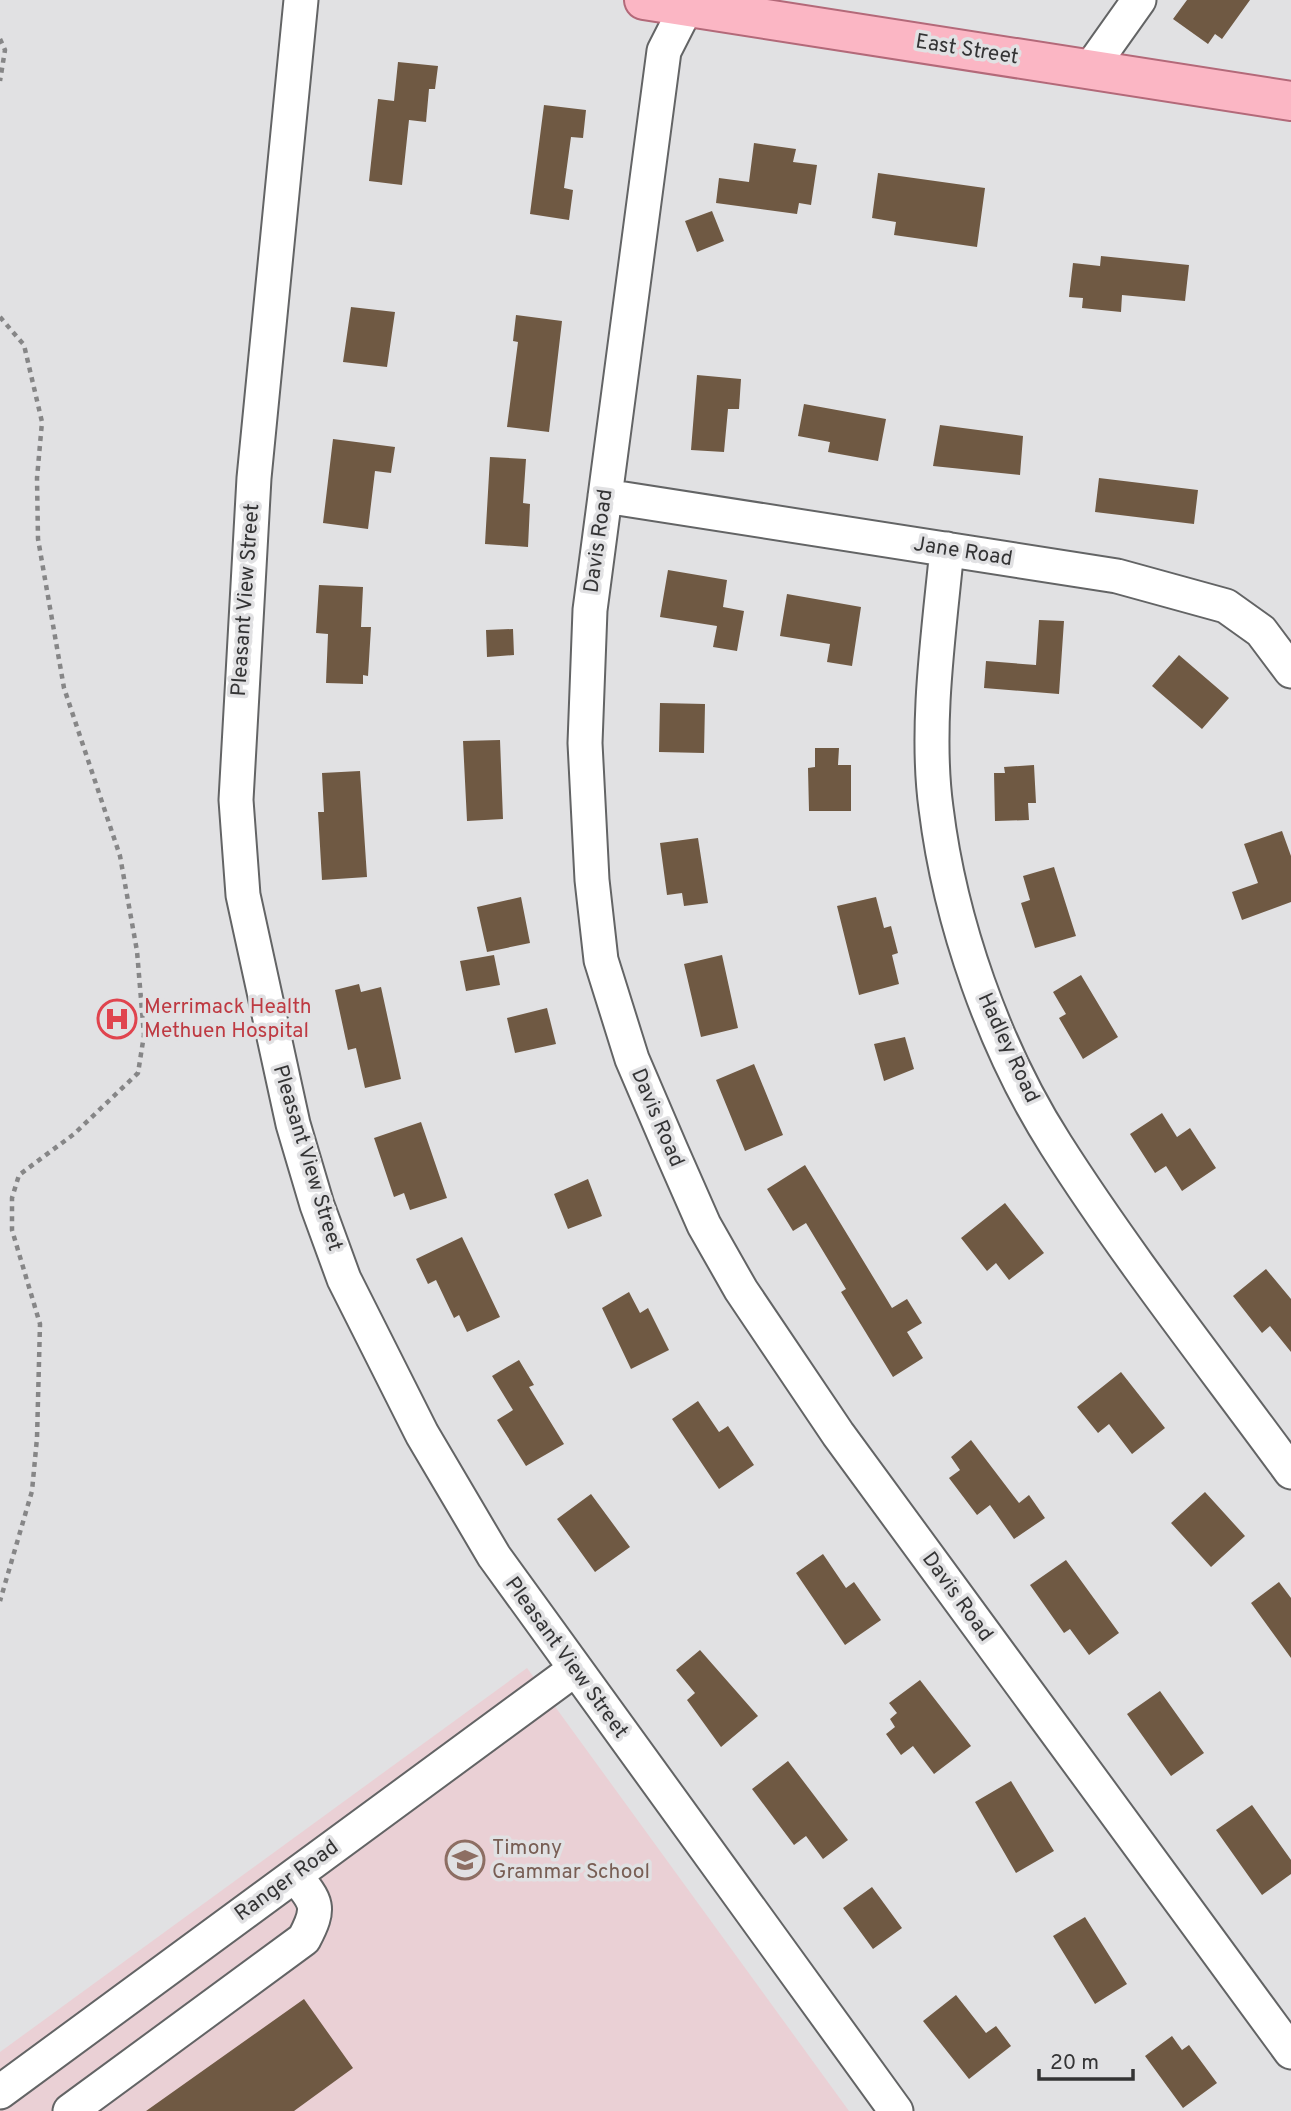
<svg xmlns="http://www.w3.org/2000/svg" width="1291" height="2111" font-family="Overpass,sans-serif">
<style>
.education{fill:#ead0d5}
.building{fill:#6f5943}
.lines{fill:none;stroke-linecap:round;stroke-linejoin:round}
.minor-casing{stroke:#636465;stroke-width:37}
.major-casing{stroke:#b36979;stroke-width:42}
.path{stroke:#868687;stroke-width:4.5;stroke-dasharray:5 5;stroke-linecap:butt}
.minor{stroke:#fff;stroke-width:33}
.major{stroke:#fbb6c4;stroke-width:38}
.labels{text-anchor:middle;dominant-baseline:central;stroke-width:7;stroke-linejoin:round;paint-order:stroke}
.street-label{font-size:21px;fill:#343435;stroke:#e1e1e3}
.health-label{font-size:21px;fill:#be3a42;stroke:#e1e1e3;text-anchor:start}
.education-label{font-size:21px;fill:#785e54;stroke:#e1e1e3;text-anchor:start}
</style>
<rect width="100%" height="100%" fill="#e1e1e3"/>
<path class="education" d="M527,1668L849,2111H0V2052Z"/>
<path class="building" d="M1187,0H1250L1222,39L1215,34L1208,44L1173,19Z
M398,62L438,66L435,89H429L426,122L409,120L402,185L369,181L378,99L394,101Z
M544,105L586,110L583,138L571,137L564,188L573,190L569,220L530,214Z
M754,143L796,149L793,162L817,165L811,205L799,203L797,214L716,203L719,178L749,182Z
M878,173L985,188L977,247L894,235L896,222L872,218Z
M712,211L724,241L697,252L685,221Z
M1101,256L1189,265L1185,301L1122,295L1121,312L1082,308L1083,298L1069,297L1073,263L1100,266Z
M351,307L395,312L387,367L343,362Z
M516,315L562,321L549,432L507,427L518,342L513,341Z
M697,375L741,379L739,409H728L724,452L691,450Z
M804,404L886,419L878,461L828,452L830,442L798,436Z
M940,425L1023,436L1020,475L933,466Z
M333,439L395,447L391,473L375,471L368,529L323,523Z
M490,457L526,459L523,503L530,504L528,547L485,544Z
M1099,478L1198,490L1194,524L1095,512Z
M668,570L727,580L723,607L744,611L737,651L713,647L717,626L660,617Z
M319,585L363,587L361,627H371L368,676L363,675V684L326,683L328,634L316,633Z
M787,594L861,607L852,666L827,662L830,644L780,636Z
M1039,620L1064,621L1059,694L984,688L986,661L1036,665Z
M513,629L514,655L487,657L486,630Z
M1179,655L1229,698L1202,729L1152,686Z
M660,703L705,704L704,753L659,752Z
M500,740L503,819L467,821L463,741Z
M815,748H839L838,765H851V811H809L808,768L815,767Z
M1034,765L1036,803H1028L1029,820L995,821L994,773H1005L1004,767Z
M360,771L367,877L322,880L318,812H324L322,773Z
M1282,831L1291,856V902L1242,920L1232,892L1258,883L1244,844Z
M698,838L708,903L684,906L682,893L667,895L660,843Z
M1054,867L1076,936L1035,948L1021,903L1030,900L1023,876Z
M521,897L530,943L487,952L477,907Z
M876,897L884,928L891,926L898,953L892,955L899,984L859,995L837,906Z
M494,955L500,985L466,991L460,961Z
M722,955L738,1028L701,1037L684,964Z
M1081,975L1118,1037L1083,1059L1059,1018L1066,1014L1053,992Z
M359,984L361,992L381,987L401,1079L365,1088L356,1048L348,1050L335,990Z
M547,1008L556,1044L515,1053L507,1018Z
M905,1037L914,1069L884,1081L874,1044Z
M754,1064L783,1135L745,1151L716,1080Z
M1162,1113L1177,1137L1190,1128L1216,1168L1182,1191L1166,1166L1155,1173L1130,1134Z
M421,1122L447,1198L410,1210L404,1193L394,1197L374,1138Z
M805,1165L892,1308L907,1299L922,1323L907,1332L923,1358L893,1377L841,1292L846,1289L806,1223L793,1231L767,1189Z
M588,1179L602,1216L568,1229L554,1194Z
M1005,1203L1044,1253L1009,1280L996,1263L987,1271L961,1238Z
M462,1237L500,1317L467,1332L459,1315L454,1318L436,1280L428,1284L416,1259Z
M1266,1269L1291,1299V1352L1270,1326L1262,1333L1233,1296Z
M629,1292L640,1313L648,1308L669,1350L631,1369L602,1308Z
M519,1360L534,1385L529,1387L564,1444L526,1466L497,1420L513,1410L492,1376Z
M1121,1372L1165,1428L1132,1454L1109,1424L1098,1433L1077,1407Z
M698,1401L719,1432L728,1426L754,1465L719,1489L672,1419Z
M971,1440L1019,1503L1029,1495L1045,1518L1014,1539L990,1505L977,1515L949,1478L960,1470L951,1457Z
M1205,1492L1245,1536L1211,1567L1171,1523Z
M591,1494L630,1547L595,1572L557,1519Z
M823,1554L846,1588L854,1582L881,1620L845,1645L796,1573Z
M1066,1560L1119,1633L1089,1655L1070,1629L1064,1633L1030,1585Z
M1279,1582L1291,1598V1658L1251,1603Z
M700,1650L758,1716L721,1747L687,1700L695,1693L676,1670Z
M920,1680L971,1746L934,1774L913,1746L901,1755L886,1734L895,1727L890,1719L897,1713L889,1703Z
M1160,1691L1204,1753L1171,1776L1127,1714Z
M788,1761L848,1840L823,1859L806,1836L794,1845L752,1789Z
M1011,1781L1054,1851L1016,1873L975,1802Z
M1252,1805L1291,1860V1874L1262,1895L1216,1830Z
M872,1887L902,1928L873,1949L843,1908Z
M1085,1917L1127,1984L1095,2004L1053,1936Z
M956,1995L986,2033L996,2026L1011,2046L969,2079L923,2021Z
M304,1999L353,2068L294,2111H146Z
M1172,2036L1182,2050L1189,2045L1217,2083L1183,2108L1145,2056Z"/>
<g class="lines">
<defs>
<path id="minor" d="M301,0L254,478L236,800L243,895L293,1124L317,1205L344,1279L422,1434L494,1556L896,2111
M690,0L664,51L590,610L585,743L592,880L601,960L632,1059L671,1150L704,1225L741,1290L838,1434L1291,2052
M1090,69L1139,0
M605,496L1117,576L1226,606L1261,631L1291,671
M947,549C939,631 925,727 936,808C950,922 994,1048 1056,1145C1128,1258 1212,1364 1291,1472
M0,2092L574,1670
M70,2111L304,1939C321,1907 317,1902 295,1876"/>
<path id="major" d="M644,0L1291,101"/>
</defs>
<use href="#minor" class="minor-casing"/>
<use href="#major" class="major-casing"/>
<path class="path" d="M0,39L5,50L0,81
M0,317L24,345L42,422L37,478L38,539L64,688L120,856L137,951L144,1035L138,1073L74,1134L19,1175L12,1198V1230L40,1324L37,1438L32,1491L0,1601"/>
<use href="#minor" class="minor"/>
<use href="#major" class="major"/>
</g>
<defs>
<symbol id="hospital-ring" viewBox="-11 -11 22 22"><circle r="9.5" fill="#e1e1e3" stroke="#e0444e" stroke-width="1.5"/><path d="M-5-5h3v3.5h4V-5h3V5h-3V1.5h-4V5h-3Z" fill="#e0444e"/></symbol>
<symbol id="school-ring" viewBox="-11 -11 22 22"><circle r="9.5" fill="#e1e1e3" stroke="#8d6e63" stroke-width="1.5"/><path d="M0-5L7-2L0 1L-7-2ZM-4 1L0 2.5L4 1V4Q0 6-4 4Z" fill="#8d6e63"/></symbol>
</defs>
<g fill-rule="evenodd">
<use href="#hospital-ring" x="95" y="997" width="44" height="44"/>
<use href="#school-ring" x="443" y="1838" width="44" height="44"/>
</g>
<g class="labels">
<g class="street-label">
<text transform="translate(967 50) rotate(9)">East Street</text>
<text transform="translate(599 541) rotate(-82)">Davis Road</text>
<text transform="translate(963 552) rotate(9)">Jane Road</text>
<text transform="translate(246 600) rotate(-86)">Pleasant View Street</text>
<text transform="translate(1008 1048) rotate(65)">Hadley Road</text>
<text transform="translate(657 1118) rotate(67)">Davis Road</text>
<text transform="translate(307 1158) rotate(73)">Pleasant View Street</text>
<text transform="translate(957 1597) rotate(54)">Davis Road</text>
<text transform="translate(566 1658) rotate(54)">Pleasant View Street</text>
<text transform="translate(287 1881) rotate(-36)">Ranger Road</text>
</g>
<g class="health-label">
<text x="144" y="1007">Merrimack Health<tspan x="144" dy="24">Methuen Hospital</tspan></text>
</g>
<g class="education-label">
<text x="492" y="1848">Timony<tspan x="492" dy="24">Grammar School</tspan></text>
</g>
</g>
<path d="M1039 2069v10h94v-10" fill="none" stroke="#343435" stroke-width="3.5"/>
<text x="1050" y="2069" font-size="21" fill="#343435" stroke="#e1e1e3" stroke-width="5" paint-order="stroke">20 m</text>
</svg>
